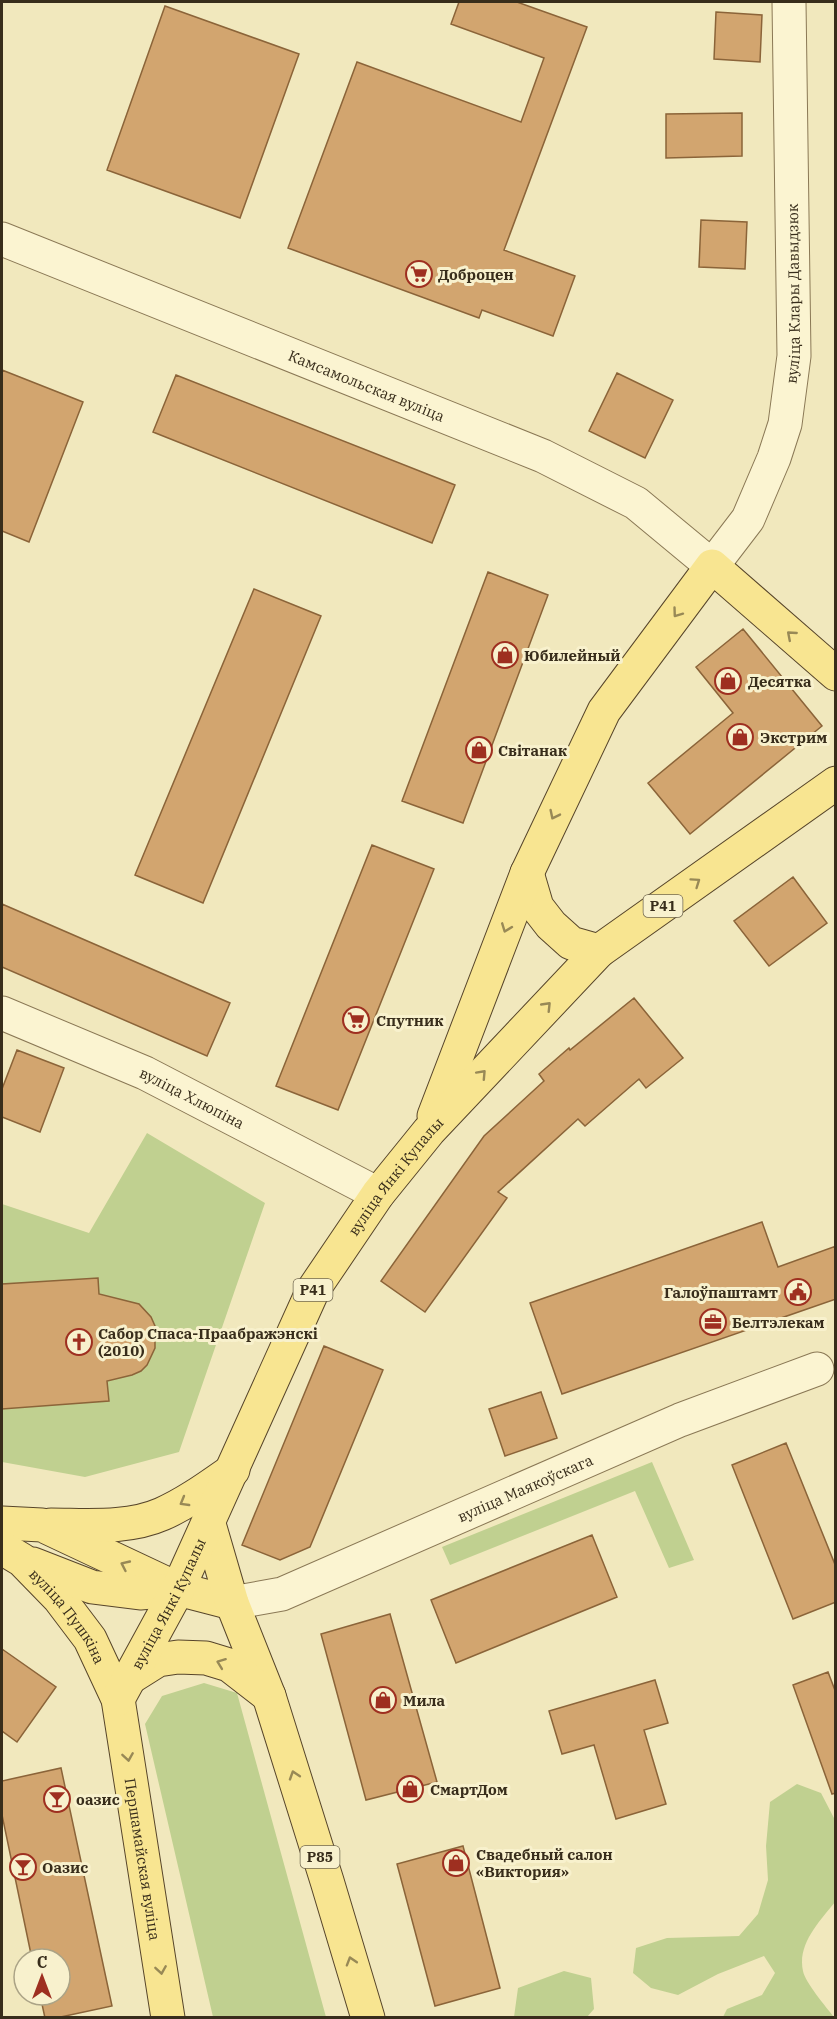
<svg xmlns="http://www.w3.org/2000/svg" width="837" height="2019" font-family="'IBM Plex Serif',serif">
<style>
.green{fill:#c0d090}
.building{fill:#d2a56f;stroke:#8b6439;stroke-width:1.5}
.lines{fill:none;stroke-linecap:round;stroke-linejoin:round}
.minor-casing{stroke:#8a7855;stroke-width:35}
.primary-casing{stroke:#57452a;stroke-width:35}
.minor{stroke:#fbf4d1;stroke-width:33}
.primary{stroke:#f8e591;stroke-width:33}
.oneway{stroke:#988956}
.labels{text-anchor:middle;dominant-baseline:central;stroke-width:6;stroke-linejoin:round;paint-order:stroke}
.shield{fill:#f8f1cd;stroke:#726850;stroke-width:1.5}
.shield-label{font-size:14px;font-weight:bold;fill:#382d1b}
.poi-label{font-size:15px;font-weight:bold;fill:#382d1b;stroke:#f8f1cd;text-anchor:start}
.street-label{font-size:15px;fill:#382d1b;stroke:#f8f1cd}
</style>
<rect width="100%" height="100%" fill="#f1e8bd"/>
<path class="green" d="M147,1133L265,1203L179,1452L85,1477L2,1462V1204L89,1233Z
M652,1462L694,1560L669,1568L635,1491L450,1565L442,1547Z
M204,1683L237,1693L326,2017H213L145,1724L162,1696Z
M797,1784L821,1793L835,1820V1902C820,1921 797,1944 803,1971C805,1982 826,2007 834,2017H723L727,2009L762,1995L775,1973L764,1956L718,1974L678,1995L651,1988L633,1973L636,1948L667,1938L739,1936L758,1914L768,1880L766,1846L770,1802Z
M564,1971L591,1978L594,2009L587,2017H514L518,1988Z"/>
<path class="building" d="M459,2H517L587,27L504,250L575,276L553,336L482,310L479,318L288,248L357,62L521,122L544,58L451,24Z
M165,6L299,54L240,218L107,170Z
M716,12L762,15L760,62L714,59Z
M742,113V156L666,158V114Z
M701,220L747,222L745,269L699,267Z
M2,370L83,402L29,542L2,531Z
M617,373L673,400L645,458L589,431Z
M176,375L455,485L432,543L153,432Z
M488,572L548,595L463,823L402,801Z
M254,589L321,616L203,903L135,875Z
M743,629L822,726L690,834L648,783L733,713L696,667Z
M372,845L434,869L338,1110L276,1086Z
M793,877L827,923L769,966L734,921Z
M2,904L230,1003L207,1056L2,967Z
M634,998L683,1058L646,1088L639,1079L585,1126L578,1119L498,1192L507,1198L425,1312L381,1281L484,1136L544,1081L539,1074L569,1048L570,1050Z
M17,1050L64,1068L40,1132L2,1117V1089Z
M762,1222L778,1267L836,1246V1299L562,1394L530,1303Z
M98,1278L99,1294L139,1304L151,1317L155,1326V1348L147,1365L141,1371L132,1375L107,1381L109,1401L2,1409V1284Z
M324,1346L383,1370L310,1547L280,1560L242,1545Z
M541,1392L557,1438L505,1456L489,1409Z
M786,1443L836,1567V1602L793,1619L732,1465Z
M592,1535L617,1597L456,1663L431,1600Z
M390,1614L437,1782L366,1800L321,1634Z
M2,1649L56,1687L17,1742L2,1731Z
M828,1672L836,1693V1793L832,1794L793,1685Z
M655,1680L668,1723L644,1730L666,1804L616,1819L594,1745L562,1754L549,1711Z
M61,1768L112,2006L56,2018H45L40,1995H60V1959H32L2,1815V1781Z
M463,1846L500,1988L435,2006L397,1864Z"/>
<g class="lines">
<defs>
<g id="minor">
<path id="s1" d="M2,239L543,456L636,503L712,566L748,519L774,458L785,424L794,356L789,2"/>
<path id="s2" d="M2,1013L145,1073L378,1194"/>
<path id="s3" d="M232,1603L282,1594L680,1420L817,1369"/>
</g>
<g id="primary">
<path d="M527,873L537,907L551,925L571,943L599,951"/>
<path d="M434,1116L527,873L604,711L712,566L836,674"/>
<path d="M2,1523L42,1525L178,1589L232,1603"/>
<path d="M209,1524L232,1603L269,1696L327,1881L368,2018"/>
<path d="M51,1525C87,1525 128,1529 162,1514C187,1503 210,1486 233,1470"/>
<path id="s4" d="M2,1548L22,1560L59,1598L90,1639L118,1699L168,2018"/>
<path d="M33,1564L92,1587L140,1593L174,1590"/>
<path d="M131,1677L158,1660L178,1657L206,1658L229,1665L269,1696"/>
<path id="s5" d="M118,1699L178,1589L313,1290L378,1194L429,1131L599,951L836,783"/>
</g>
</defs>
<use href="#minor" class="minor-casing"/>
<use href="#primary" class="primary-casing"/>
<use href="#minor" class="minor"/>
<use href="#primary" class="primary"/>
</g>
<defs><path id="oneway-chevron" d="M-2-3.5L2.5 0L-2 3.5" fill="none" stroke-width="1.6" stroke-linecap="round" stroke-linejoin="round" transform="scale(1.5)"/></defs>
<g class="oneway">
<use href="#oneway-chevron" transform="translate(677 613) rotate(126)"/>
<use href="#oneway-chevron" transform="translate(791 635) rotate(-139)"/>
<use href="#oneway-chevron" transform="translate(554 815) rotate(116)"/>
<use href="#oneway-chevron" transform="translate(696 882) rotate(-35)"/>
<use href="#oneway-chevron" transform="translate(506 928) rotate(111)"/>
<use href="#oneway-chevron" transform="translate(547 1006) rotate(-46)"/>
<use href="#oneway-chevron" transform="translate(482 1074) rotate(-47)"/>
<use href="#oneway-chevron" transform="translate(184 1502) rotate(150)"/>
<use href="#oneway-chevron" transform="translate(125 1565) rotate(-155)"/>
<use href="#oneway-chevron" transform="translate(221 1663) rotate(-159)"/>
<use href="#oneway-chevron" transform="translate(128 1757) rotate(81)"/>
<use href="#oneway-chevron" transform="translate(294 1775) rotate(-108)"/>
<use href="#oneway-chevron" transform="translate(351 1961) rotate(-107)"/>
<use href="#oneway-chevron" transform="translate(161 1970) rotate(81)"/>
</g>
<defs>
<symbol id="supermarket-ring" viewBox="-11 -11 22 22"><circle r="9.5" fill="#f8f1cd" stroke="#9e2f20" stroke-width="1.5"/><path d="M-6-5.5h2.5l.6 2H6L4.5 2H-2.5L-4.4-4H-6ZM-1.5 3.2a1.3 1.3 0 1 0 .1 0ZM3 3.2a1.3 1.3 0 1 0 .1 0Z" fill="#9e2f20"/></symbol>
<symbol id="shop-ring" viewBox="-11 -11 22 22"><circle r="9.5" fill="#f8f1cd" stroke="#9e2f20" stroke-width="1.5"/><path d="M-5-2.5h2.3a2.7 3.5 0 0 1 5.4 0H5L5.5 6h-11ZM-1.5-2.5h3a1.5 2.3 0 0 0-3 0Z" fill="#9e2f20"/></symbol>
<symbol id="civic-ring" viewBox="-11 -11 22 22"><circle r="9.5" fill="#f8f1cd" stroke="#9e2f20" stroke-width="1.5"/><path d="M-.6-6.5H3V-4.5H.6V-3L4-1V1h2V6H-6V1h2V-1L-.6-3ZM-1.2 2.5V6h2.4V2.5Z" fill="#9e2f20"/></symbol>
<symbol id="office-ring" viewBox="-11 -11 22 22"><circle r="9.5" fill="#f8f1cd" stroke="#9e2f20" stroke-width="1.5"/><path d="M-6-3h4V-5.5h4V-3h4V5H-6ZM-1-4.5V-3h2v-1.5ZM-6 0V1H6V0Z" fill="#9e2f20"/></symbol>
<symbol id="church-ring" viewBox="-11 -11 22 22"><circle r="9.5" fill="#f8f1cd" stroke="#9e2f20" stroke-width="1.5"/><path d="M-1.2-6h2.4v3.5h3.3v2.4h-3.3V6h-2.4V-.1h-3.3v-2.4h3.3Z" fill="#9e2f20"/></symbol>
<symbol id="bar-ring" viewBox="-11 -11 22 22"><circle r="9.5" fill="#f8f1cd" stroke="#9e2f20" stroke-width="1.5"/><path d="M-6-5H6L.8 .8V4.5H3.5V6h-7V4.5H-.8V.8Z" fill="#9e2f20"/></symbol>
</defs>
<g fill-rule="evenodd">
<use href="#supermarket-ring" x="404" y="259" width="30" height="30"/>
<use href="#shop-ring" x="490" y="640" width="30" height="30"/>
<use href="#shop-ring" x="713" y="666" width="30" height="30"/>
<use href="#shop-ring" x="725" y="722" width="30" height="30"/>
<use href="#shop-ring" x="464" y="735" width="30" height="30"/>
<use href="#supermarket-ring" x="341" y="1005" width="30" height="30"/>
<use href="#civic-ring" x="783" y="1277" width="30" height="30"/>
<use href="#office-ring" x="698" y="1307" width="30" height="30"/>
<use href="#church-ring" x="64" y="1327" width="30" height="30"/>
<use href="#shop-ring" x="368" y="1685" width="30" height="30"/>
<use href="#shop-ring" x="395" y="1774" width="30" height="30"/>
<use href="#bar-ring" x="42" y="1784" width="30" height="30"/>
<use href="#shop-ring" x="441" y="1848" width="30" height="30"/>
<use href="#bar-ring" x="8" y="1852" width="30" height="30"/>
</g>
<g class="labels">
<g class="shield">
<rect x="643.5" y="895" width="39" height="22" rx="4.5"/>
<rect x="293.5" y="1279" width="39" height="22" rx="4.5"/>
<rect x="300.5" y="1846" width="39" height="22" rx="4.5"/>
</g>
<g class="shield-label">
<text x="663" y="906">Р41</text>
<text x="313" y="1290">Р41</text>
<text x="320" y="1857">Р85</text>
</g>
<g class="poi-label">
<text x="438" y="274">Доброцен</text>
<text x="524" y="655">Юбилейный</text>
<text x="748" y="681">Десятка</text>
<text x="760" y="737">Экстрим</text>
<text x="498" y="750">Світанак</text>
<text x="376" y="1020">Спутник</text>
<text x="778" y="1292" text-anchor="end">Галоўпаштамт</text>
<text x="732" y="1322">Белтэлекам</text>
<text x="98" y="1333">Сабор Спаса-Праабражэнскі<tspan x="98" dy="17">(2010)</tspan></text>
<text x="403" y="1700">Мила</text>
<text x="430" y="1789">СмартДом</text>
<text x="76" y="1799">оазис</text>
<text x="476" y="1854">Свадебный салон<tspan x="476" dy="17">«Виктория»</tspan></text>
<text x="42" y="1867">Оазис</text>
</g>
<g class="street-label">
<text stroke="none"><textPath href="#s1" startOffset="1078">вуліца Клары Давыдзюк</textPath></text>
<text stroke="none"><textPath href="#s1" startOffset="393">Камсамольская вуліца</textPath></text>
<text stroke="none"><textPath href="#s2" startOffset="208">вуліца Хлюпіна</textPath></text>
<text stroke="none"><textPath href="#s5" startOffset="594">вуліца Янкі Купалы</textPath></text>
<text stroke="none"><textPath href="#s3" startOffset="316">вуліца Маякоўскага</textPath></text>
<text stroke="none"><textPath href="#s5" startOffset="108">вуліца Янкі Купалы</textPath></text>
<text stroke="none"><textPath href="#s4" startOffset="96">вуліца Пушкіна</textPath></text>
<text stroke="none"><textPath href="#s4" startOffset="356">Першамайская вуліца</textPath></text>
</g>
</g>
<rect width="837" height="2019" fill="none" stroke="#382d1b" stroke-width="6"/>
<g transform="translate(42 1977)"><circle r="28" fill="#f8f1cd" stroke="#aba386" stroke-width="1.5"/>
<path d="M0-4.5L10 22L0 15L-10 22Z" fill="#9e2f20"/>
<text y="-9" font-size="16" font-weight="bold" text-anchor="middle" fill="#382d1b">С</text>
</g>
</svg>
